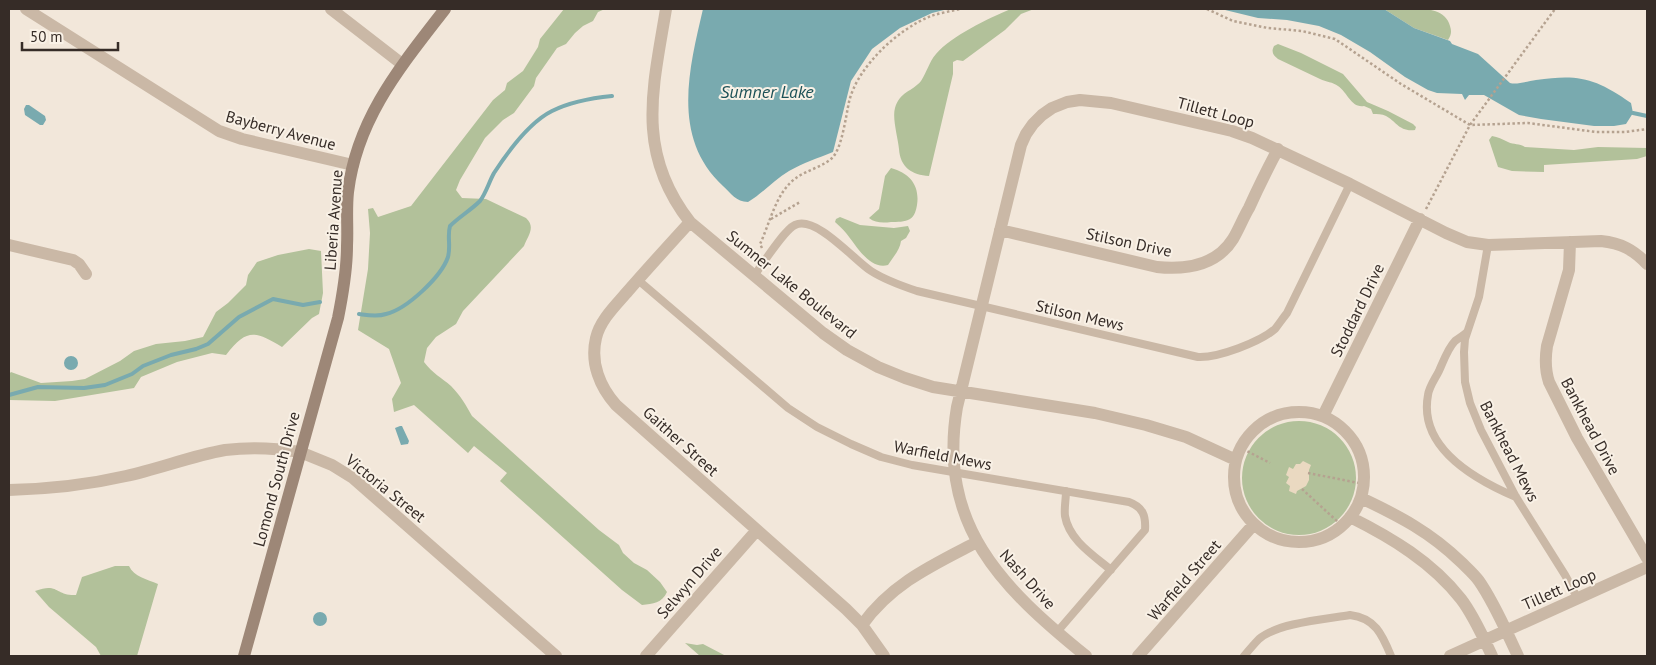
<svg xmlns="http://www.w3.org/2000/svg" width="1656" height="665" font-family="'PT Sans',sans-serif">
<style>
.green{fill:#b2c19a}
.plaza{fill:#ead9c1}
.water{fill:#79aaaf}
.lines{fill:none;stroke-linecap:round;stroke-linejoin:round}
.stream{stroke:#79aaaf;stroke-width:4}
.path{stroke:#b5a290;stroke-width:2.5;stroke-dasharray:2.5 2.5;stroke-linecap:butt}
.service{stroke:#cab8a6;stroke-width:8}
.minor{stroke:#cab8a6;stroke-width:12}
.tertiary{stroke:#cab8a6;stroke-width:12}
.secondary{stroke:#9d8777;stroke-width:12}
.labels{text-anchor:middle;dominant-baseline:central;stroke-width:4;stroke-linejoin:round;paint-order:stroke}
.street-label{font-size:16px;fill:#362c27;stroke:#f9f1e6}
.water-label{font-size:18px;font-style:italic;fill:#1c5157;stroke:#f9f1e6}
</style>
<rect width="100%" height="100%" fill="#f2e7da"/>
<path class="green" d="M564,9H605L598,12L593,21L583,26L575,33L566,44L557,48L536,78L534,86L514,113L503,120L485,138L460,180L456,190L462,198L486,199L526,218C536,227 528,236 524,246L463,311L456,324L436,337L427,348L424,362C432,373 442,378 451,386C460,395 466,405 472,416L599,530L619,545L623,553L634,563L647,570L660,582L667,592C662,603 653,604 642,605L622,590L500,481L507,473L474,446L468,453L414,405L394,412L392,399L401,383L389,349L358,330L368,269L370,233L368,209L373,208L378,217L411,206L493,100L505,90L507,83L523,71L538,47L540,39Z
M1011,9H1034L1021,14L1005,30L963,61L957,60L953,62V74L929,176C912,175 900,167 899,149C898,138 892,118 895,108C900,91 912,92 921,81C927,72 929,62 936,54C951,36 989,18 1011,9Z
M1384,9C1403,9 1444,2 1450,26C1452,32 1451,35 1448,40L1414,28Z
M1278,44L1301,53L1343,74L1367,102L1388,111L1413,124L1416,127L1415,130C1399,132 1396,121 1386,116C1382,114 1377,114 1373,114L1371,109L1364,106C1351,108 1348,93 1338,86C1333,82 1326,82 1320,79C1306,72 1292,66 1278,59C1273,55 1271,52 1274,46Z
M1492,136C1498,137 1502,139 1508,142C1514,145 1519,143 1525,147L1574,150L1598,147L1647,148V156L1637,159L1544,165V172L1512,171L1498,167L1489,140Z
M891,168C910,173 920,186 917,205C916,210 915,216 910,219C905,222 897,222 891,222C883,223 875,223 869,218L879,209L885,176Z
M840,217L860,225L894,228L908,226L910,231L906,238L901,241C900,250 893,257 888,265C869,270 856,245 846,233C843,229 839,226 835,222L836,219Z
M309,249L321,251L323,293L319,314L312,318L282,347C255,331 247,328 226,355L212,353L177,362L141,377L134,388L55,401L9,400V374L11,372L41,383L72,381L85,379L120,361L134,351L156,344L185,341L203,337L216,312L228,303L246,285L248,275L257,262L278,255Z
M1242 478a57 57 0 1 1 114 0a57 57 0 1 1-114 0Z
M115,566H129C134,577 147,579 158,584L137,656H101L96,647L49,607L35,591C59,582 55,596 76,595L82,577Z
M685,643L697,645L703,644L726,656H700Z"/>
<path class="plaza" d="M1303,461L1311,465L1309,470V480L1306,486L1297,491L1296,494L1289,491L1290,486L1286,483L1289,477L1286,475L1289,467L1293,469L1296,464H1300Z"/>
<path class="water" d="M703,9H948L932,13L900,28L872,49L851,81L833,152C818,158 803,163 789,171C774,180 763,193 748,202C736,202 731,193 723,186C671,138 689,69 703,9Z
M1221,9H1384L1414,28L1450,41L1452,44L1478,54L1510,83C1517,85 1528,81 1536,80C1579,74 1595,78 1631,103L1633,113L1626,124L1614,126H1594L1541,119L1519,115L1484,95H1469L1465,100L1462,94L1437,93L1428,90L1405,77L1370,52L1341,35L1319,26L1287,20L1258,18Z
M26,105H29L45,116L46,120L43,125H40L25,115L24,109Z
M64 363a7 7 0 1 1 14 0a7 7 0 1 1-14 0Z
M400,426H402L409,441L408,444L401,445L395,428Z
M313 619a7 7 0 1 1 14 0a7 7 0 1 1-14 0Z"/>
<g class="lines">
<path class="stream" d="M1633,113L1647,116
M359,314C367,315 377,317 386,314C407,309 441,277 448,257C451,246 447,236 450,226C459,217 471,210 480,201C486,193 489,182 494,173C507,153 530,122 552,111C570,102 592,98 612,96
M9,395L38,387L84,388L105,385L132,374L143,366L171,355L196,349L208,344L239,317L273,299L303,305L320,302"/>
<path class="path" d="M1207,9L1233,21L1268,28L1302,31L1335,39L1401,84L1470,125L1528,123L1596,132H1625L1647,129
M1426,209L1470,125L1555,9
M771,219L800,202
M762,248L760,244C770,223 776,192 796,178C807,170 825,166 833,157C842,147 846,116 849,102C857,67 898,29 931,16C940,13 951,11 961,9
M1243,449L1270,463
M1308,473L1364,484
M1302,489L1338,522"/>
<path class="service" d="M1488,245L1479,297L1465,339L1464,352L1465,382L1470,403L1481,430L1516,497L1565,575L1578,599
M754,276C762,265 784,230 795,225C816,215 854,260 871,271C885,280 902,286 917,291L1198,357C1218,358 1260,342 1275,329C1279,324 1283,318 1287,313L1350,184
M638,280L788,408L817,427L851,444L881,457L912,465L1129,502C1143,507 1146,516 1145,530L1057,632
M1467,332C1464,335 1459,338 1455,341C1448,348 1443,362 1439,371C1435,379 1429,387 1428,395C1418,448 1476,480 1516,497
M1066,491C1066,499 1064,508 1065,516C1069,540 1093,555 1111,570
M1244,656C1249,650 1254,644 1259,639C1277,623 1326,619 1350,615C1375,618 1382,634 1391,656"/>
<path class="minor" d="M26,9L219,131L242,139L353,165
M331,9L402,64
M666,9C653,88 635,152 690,222L823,333L847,350L878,367L905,378L933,387L1095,413L1146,425L1186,437L1236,460
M690,222C669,245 648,268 628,291C616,305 600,320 596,338C590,363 600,387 616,405L846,609L862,625L884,656
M1000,230L1157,267C1186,270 1216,266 1233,239C1239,229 1243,218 1249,208C1258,188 1268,168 1278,149
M1570,242L1569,270L1547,346C1545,359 1545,370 1549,382L1577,438L1647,558
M9,245L73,260L79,264L86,274
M1234 477a65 65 0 1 1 130 0a65 65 0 1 1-130 0Z
M1323,416L1420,219
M9,490C48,489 87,485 126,476C159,469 191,456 225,450C250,447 275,448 300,452
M1361,498C1399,516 1430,532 1461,562C1467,568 1474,574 1479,581C1495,604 1506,631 1518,656
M1350,517C1392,538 1432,562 1461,599C1474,616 1483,637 1492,656
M862,625C892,583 933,565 977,542
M646,656L757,530
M1086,656C1002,588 937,525 957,407L1021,145L1026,134L1033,124L1042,115L1052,108L1067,102L1080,100L1111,103L1232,131L1252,138L1350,184L1446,233L1467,242L1488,245L1601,241C1621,243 1634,250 1647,264
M1138,656L1254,524
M1450,656L1647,567"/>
<path class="tertiary" d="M300,452L332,465L353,478L556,656"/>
<path class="secondary" d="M244,656L338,318C343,293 347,270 347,246C348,228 346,210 348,192C357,118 401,66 445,9"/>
</g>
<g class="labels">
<g class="street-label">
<text transform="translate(1216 112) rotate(15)">Tillett Loop</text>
<text transform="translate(281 130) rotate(15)">Bayberry Avenue</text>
<text transform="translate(333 220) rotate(-86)">Liberia Avenue</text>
<text transform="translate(1129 242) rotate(12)">Stilson Drive</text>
<text transform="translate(792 284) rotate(39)">Sumner Lake Boulevard</text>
<text transform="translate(1357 310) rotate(-64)">Stoddard Drive</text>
<text transform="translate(1080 315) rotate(13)">Stilson Mews</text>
<text transform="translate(1591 426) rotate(62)">Bankhead Drive</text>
<text transform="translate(681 441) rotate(42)">Gaither Street</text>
<text transform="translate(1510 451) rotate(63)">Bankhead Mews</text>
<text transform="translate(943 455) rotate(11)">Warfield Mews</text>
<text transform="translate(276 479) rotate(-75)">Lomond South Drive</text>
<text transform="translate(386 488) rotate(39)">Victoria Street</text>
<text transform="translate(1028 579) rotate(48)">Nash Drive</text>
<text transform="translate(1184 580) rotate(-49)">Warfield Street</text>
<text transform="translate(689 582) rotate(-49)">Selwyn Drive</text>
<text transform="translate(1559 589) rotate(-24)">Tillett Loop</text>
</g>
<g class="water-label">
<text x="767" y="91">Sumner Lake</text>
</g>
</g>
<rect width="1656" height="665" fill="none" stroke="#362c27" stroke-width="20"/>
<path d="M22 42v8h96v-8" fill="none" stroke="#362c27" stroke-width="2.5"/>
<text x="30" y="42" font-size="15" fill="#362c27" stroke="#f9f1e6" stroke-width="4" paint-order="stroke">50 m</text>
</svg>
